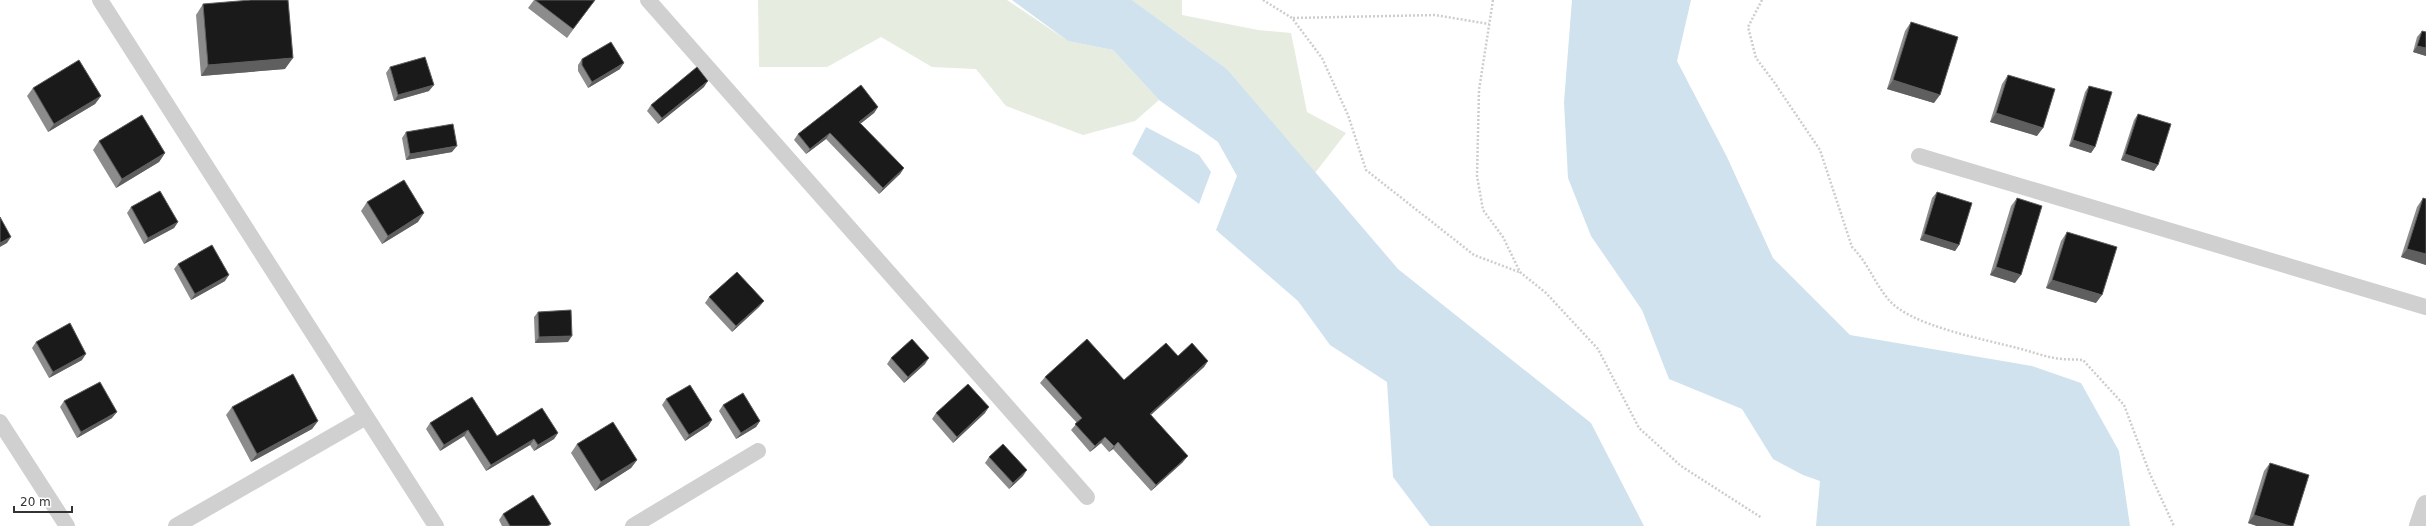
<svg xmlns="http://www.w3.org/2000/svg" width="2426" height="526" font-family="'DejaVu Sans',sans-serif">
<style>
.green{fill:#e6ecdf}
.water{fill:#cfe2ee}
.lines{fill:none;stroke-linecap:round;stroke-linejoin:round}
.path{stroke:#cdcdcd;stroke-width:2.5;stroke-dasharray:2 2;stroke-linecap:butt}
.minor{stroke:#d0d0d0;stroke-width:16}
.tertiary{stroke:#d0d0d0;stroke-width:20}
.wall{fill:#8c8c8c}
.shaded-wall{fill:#5f5f5f}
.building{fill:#1a1a1a;stroke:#5f5f5f}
</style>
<rect width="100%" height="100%" fill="#fff"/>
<path class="green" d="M758,0H1007L1068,41L1113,50L1159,100L1135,121L1083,135L1006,106L976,69L932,67L881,37L827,67H759Z
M1132,0H1182V15L1258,30L1291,33L1307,112L1346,133L1315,173L1227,69Z"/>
<path class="water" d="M1012,0H1132L1227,69L1398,269L1591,423L1644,526H1430L1393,477L1387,382L1330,345L1298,301L1216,230L1237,176L1218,142L1159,100L1113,50L1068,41Z
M1572,0H1691L1677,61L1727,157L1773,258L1850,335L2032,366L2081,383L2119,451L2130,526H1816L1820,481L1803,475L1773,459L1742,409L1669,379L1642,310L1591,236L1568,178L1564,102Z
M1146,127L1199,155L1211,172L1199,204L1132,154Z"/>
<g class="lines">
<path class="path" d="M1263,0L1292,18L1322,58L1348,115L1366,170L1474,255L1519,272
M1493,0L1479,90L1477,176L1483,210L1503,237L1520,272L1546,293L1598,349L1639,428L1681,466L1762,518
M1762,0L1748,27L1756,58L1777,86
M1293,18L1435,15L1489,24
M1776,85L1820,150L1852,247C1868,263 1874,282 1888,299C1910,326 1984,339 2017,348C2030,351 2042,356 2055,358C2064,360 2074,359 2083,360L2124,405L2150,474L2174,526"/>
<path class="minor" d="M100,0L436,526
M648,0L1087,497
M1919,156L2426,307
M0,422L67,526
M176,526L366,417
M633,526L758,451"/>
<path class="tertiary" d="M2419,526L2426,505"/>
</g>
<path class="wall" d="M534,0H595L567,38L528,8Z
M203,4L285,69L201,76L196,15Z
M1911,22L1934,103L1887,89L1905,31Z
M2422,31L2426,32V56L2413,52L2417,37Z
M582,59L620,69L588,88L578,71V65Z
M390,67L429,91L394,101L386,73Z
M2008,75L2037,136L1990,122L2002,84Z
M2089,86L2095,147L2091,153L2069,146L2085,92Z
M704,87L658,124L647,111L651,105Z
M33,88L101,96L95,104L48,132L27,96Z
M878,107L874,113L860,124L904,168L900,174L879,194L826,139L806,154L794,140L798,134Z
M2138,114L2154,171L2121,160L2134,120Z
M406,132L452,152L406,160L402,138Z
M99,141L165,153L159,162L116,188L93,150Z
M1937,192L1959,245L1955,251L1920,240L1932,198Z
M2017,198L2015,283L1990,275L2011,206Z
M2423,198L2426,199V265L2401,257L2417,207Z
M367,202L418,222L382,244L361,211Z
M131,207L178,222L174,228L144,244L127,213Z
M2067,232L2096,303L2046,288L2061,241Z
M178,264L225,281L191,300L174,269Z
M709,297L764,301L759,307L732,332L705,303Z
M538,312L568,342L535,343L534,317Z
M36,342L82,360L49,378L32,348Z
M1178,356L1208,361L1204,367L1151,415L1183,462L1151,491L1113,449L1109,452L1101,443L1090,452L1071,430L1077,423L1040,383L1045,377L1124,380Z
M891,358L925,364L904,383L887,364Z
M472,397L497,436L558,433L554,439L534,451L530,445L486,471L464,436L440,451L426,429L430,423Z
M666,399L712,420L708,426L685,441L662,405Z
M64,401L112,418L77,438L60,407Z
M723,405L760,421L756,427L736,439L719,411Z
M232,407L318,421L312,429L251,462L226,415Z
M936,413H985L953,443L932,419Z
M577,444L637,460L631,468L595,491L571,453Z
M989,457L1023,476L1009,489L985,463Z
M2270,463L2293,526H2257L2248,523L2264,471Z
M503,514L551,524L549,526H502L499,520Z"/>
<path class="shaded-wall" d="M2417,46L2426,48V56L2413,52Z
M293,58L285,69L201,76L208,65Z
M624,63L620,69L588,88L592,82Z
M1893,80L1940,95L1934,103L1887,89Z
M708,81L704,87L658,124L662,118Z
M434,85L429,91L394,101L398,95Z
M101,96L95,104L48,132L54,124Z
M878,107L874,113L855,128L859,122Z
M1996,113L2043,128L2037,136L1990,122Z
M830,133L826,139L806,154L810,149Z
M2073,140L2095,147L2091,153L2069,146Z
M457,146L452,152L406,160L410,154Z
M165,153L159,162L116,188L122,179Z
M2125,154L2158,165L2154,171L2121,160Z
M904,168L900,174L879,194L883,188Z
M424,213L418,222L382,244L388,236Z
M178,222L174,228L144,244L148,238Z
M1924,234L1959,245L1955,251L1920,240Z
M11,237L7,243L0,247V243Z
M2407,249L2426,254V265L2401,257Z
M1996,267L2021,275L2015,283L1990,275Z
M229,275L225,281L191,300L195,294Z
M2052,280L2102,295L2096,303L2046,288Z
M764,301L759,307L732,332L736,326Z
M572,336L568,342L535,343L539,337Z
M86,354L82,360L49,378L53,372Z
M929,358L925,364L904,383L908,377Z
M1208,361L1204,367L1145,420L1150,414Z
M989,407L985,413L953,443L957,437Z
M117,412L112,418L77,438L81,432Z
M712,420L708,426L685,441L689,435Z
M318,421L312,429L251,462L257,454Z
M760,421L756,427L736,439L741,433Z
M468,430L464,436L440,451L444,445Z
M558,433L554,439L534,451L538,445Z
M1105,437L1101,443L1090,452L1095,446Z
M534,439L530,445L486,471L491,465Z
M1118,442L1113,449L1109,452L1114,446Z
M1188,456L1183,462L1151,491L1156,485Z
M637,460L631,468L595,491L601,482Z
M1027,470L1023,476L1009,489L1013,483Z
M2254,515L2290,526H2257L2248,523Z"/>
<path class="building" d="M251,0H288L293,58L208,65L203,4Z
M535,0H595L573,29Z
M1911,22L1958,37L1940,95L1893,80Z
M2422,31L2426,32V48L2417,46Z
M611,42L624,63L592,82L582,65V59Z
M425,57L434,85L398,95L390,67Z
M79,60L101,96L54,124L33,88Z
M697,67L708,81L662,118L651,105Z
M2008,75L2055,89L2043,128L1996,113Z
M861,85L878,107L859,122L904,168L883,188L830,133L810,149L798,134Z
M2089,86L2112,92L2095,147L2073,140Z
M2138,114L2171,124L2158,165L2125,154Z
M142,115L165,153L122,179L99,141Z
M453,124L457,146L410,154L406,132Z
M404,180L424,213L388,236L367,202Z
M160,191L178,222L148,238L131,207Z
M1937,192L1972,203L1959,245L1924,234Z
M2017,198L2042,206L2021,275L1996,267Z
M2423,198L2426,199V254L2407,249Z
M0,217L11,237L0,243Z
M2067,232L2117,247L2102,295L2052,280Z
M212,245L229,275L195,294L178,264Z
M737,272L764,301L736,326L709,297Z
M571,310L572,336L539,337L538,312Z
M70,323L86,354L53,372L36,342Z
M912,339L929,358L908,377L891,358Z
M1087,339L1124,380L1166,343L1178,356L1192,343L1208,361L1150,414L1188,456L1156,485L1118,442L1114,446L1105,437L1095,446L1075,424L1082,418L1045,377Z
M293,374L318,421L257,454L232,407Z
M100,382L117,412L81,432L64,401Z
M968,384L989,407L957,437L936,413Z
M690,385L712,420L689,435L666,399Z
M743,393L760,421L741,433L723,405Z
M472,397L497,436L542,408L558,433L538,445L534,439L491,465L468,430L444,445L430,423Z
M613,422L637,460L601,482L577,444Z
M1003,444L1027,470L1013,483L989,457Z
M2270,463L2309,475L2293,526H2290L2254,515Z
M533,495L551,524L547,526H510L503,514Z"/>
<path d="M14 506v6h58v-6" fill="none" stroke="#333333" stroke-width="2"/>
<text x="20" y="506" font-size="12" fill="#333333" stroke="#ffffff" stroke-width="3" paint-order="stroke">20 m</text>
</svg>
